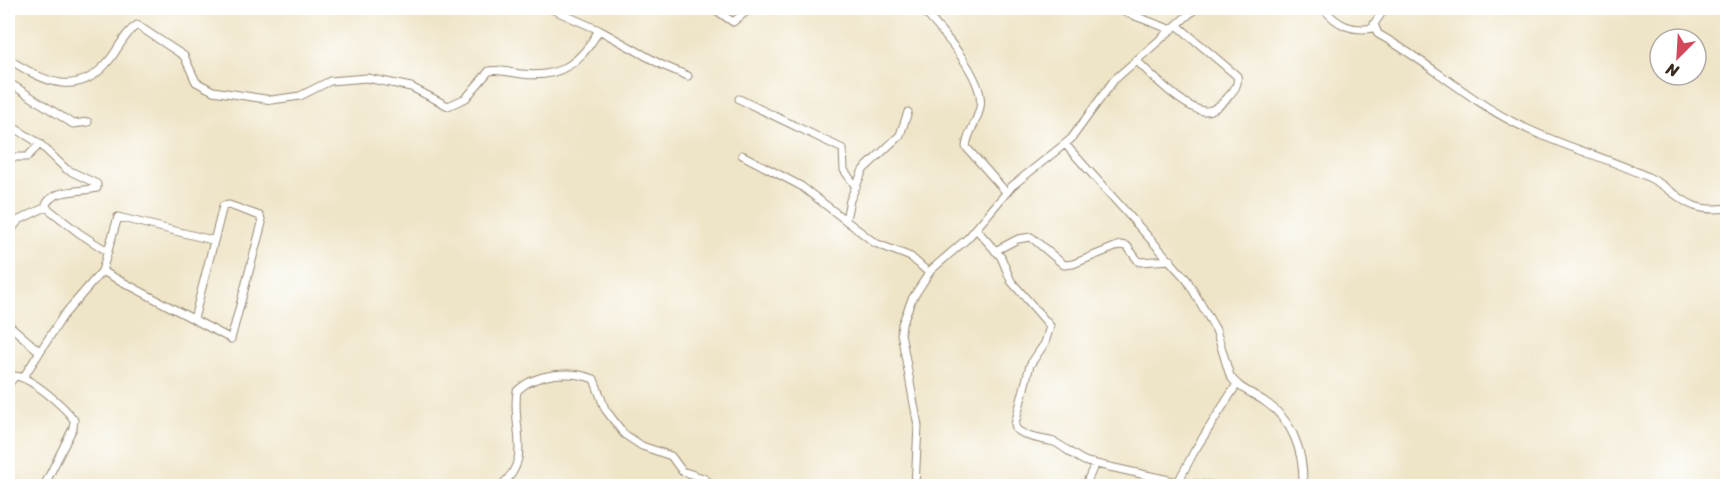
<svg xmlns="http://www.w3.org/2000/svg" width="1735" height="494" font-family="Sriracha,sans-serif">
<style>
.lines{fill:none;stroke-linecap:round;stroke-linejoin:round}
.street-casing{stroke:#948772;stroke-width:9}
.street{stroke:#fff;stroke-width:7}
</style>
<rect width="100%" height="100%" fill="#fff"/>
<filter id="ink" filterUnits="userSpaceOnUse"><feTurbulence type="fractalNoise" baseFrequency=".0167" numOctaves="2"/><feDisplacementMap in="SourceGraphic" scale="12" xChannelSelector="R" yChannelSelector="G"/><feConvolveMatrix kernelMatrix="1 2 1 2 8 2 1 2 1" color-interpolation-filters="sRGB"/></filter>
<filter id="wash" filterUnits="userSpaceOnUse"><feTurbulence type="fractalNoise" baseFrequency=".008" numOctaves="4" result="noise"/><feDisplacementMap in="SourceGraphic" scale="24" xChannelSelector="R" yChannelSelector="G"/><feGaussianBlur stdDeviation="1.35" result="paint"/><feColorMatrix in="noise" values="0 0 0 0 0 0 0 0 0 0 0 0 0 0 0 0 0 1.4 0 .05"/><feComposite in="paint" operator="in"/></filter>
<g filter="url(#wash)">
<rect width="100%" height="100%" fill="#eee4c6"/>
</g>
<g filter="url(#ink)">
<g class="lines">
<defs>
<path id="street" d="M549,8L599,30L662,65L688,76
M713,8L733,22L751,8
M921,8C939,28 986,78 980,107C978,121 967,133 966,147L1006,192
M1114,8L1172,30
M1323,8C1337,25 1352,32 1374,28
M1385,8L1374,24L1378,34C1426,60 1466,98 1515,123C1559,146 1607,157 1650,178C1682,194 1685,214 1728,208
M8,59C44,81 78,101 111,58C119,47 126,32 137,25L184,56L196,82L213,91L272,100L300,96L330,81L367,78L411,87L448,106L466,98L489,71C500,69 511,73 522,74C561,79 582,61 599,30
M1136,60C1150,74 1185,109 1204,111C1213,112 1223,103 1228,97C1234,90 1239,85 1237,76L1177,25
M8,82L73,124L88,122
M739,99L843,149L844,170L856,187
M8,124L39,143L66,169L97,184V188L92,189C76,192 51,189 45,207
M1065,144L1187,280L1216,330L1230,376C1239,389 1251,392 1264,401C1293,420 1304,452 1303,486
M742,155L801,186L875,243L911,257L929,273
M8,157H27L40,144
M846,219L850,200L863,170L900,135L908,112
M976,229L1001,257L1011,281L1050,326L1045,343L1030,365L1015,424L1016,429C1029,439 1039,438 1054,442C1061,444 1075,458 1087,462L1178,482L1218,486
M8,234L19,220L46,207L79,233L107,251
M995,251L1018,239L1031,237L1064,265L1073,264L1120,245L1127,246L1139,262L1171,260
M102,271L231,339L262,223L260,216L229,205L223,206L194,319
M8,324L39,351
M23,378L63,316L102,271L118,217L212,240
M8,385L15,376C31,377 65,407 74,420L73,428L44,486
M1178,482L1195,450L1237,384
M500,486C534,460 511,426 517,391C535,373 571,370 594,379L605,409L624,434L642,446L671,456L682,471L703,478L715,486
M915,486L918,426L901,333L902,324L912,299L931,270L968,238L1012,186L1071,139L1114,80L1196,8
M1085,486L1095,464"/>
</defs>
<use href="#street" class="street-casing"/>
<use href="#street" class="street"/>
</g>
</g>
<rect width="1735" height="494" fill="none" stroke="#fff" stroke-width="30"/>
<g transform="translate(1678 57) rotate(204)"><circle r="28" fill="#ffffff" stroke="#b1aaa5" stroke-width="1.5"/>
<path d="M0-4.5L10 22L0 15L-10 22Z" fill="#d1495b"/>
<text y="-9" font-size="16" font-weight="bold" text-anchor="middle" fill="#3b2a1e">N</text>
</g>
</svg>
